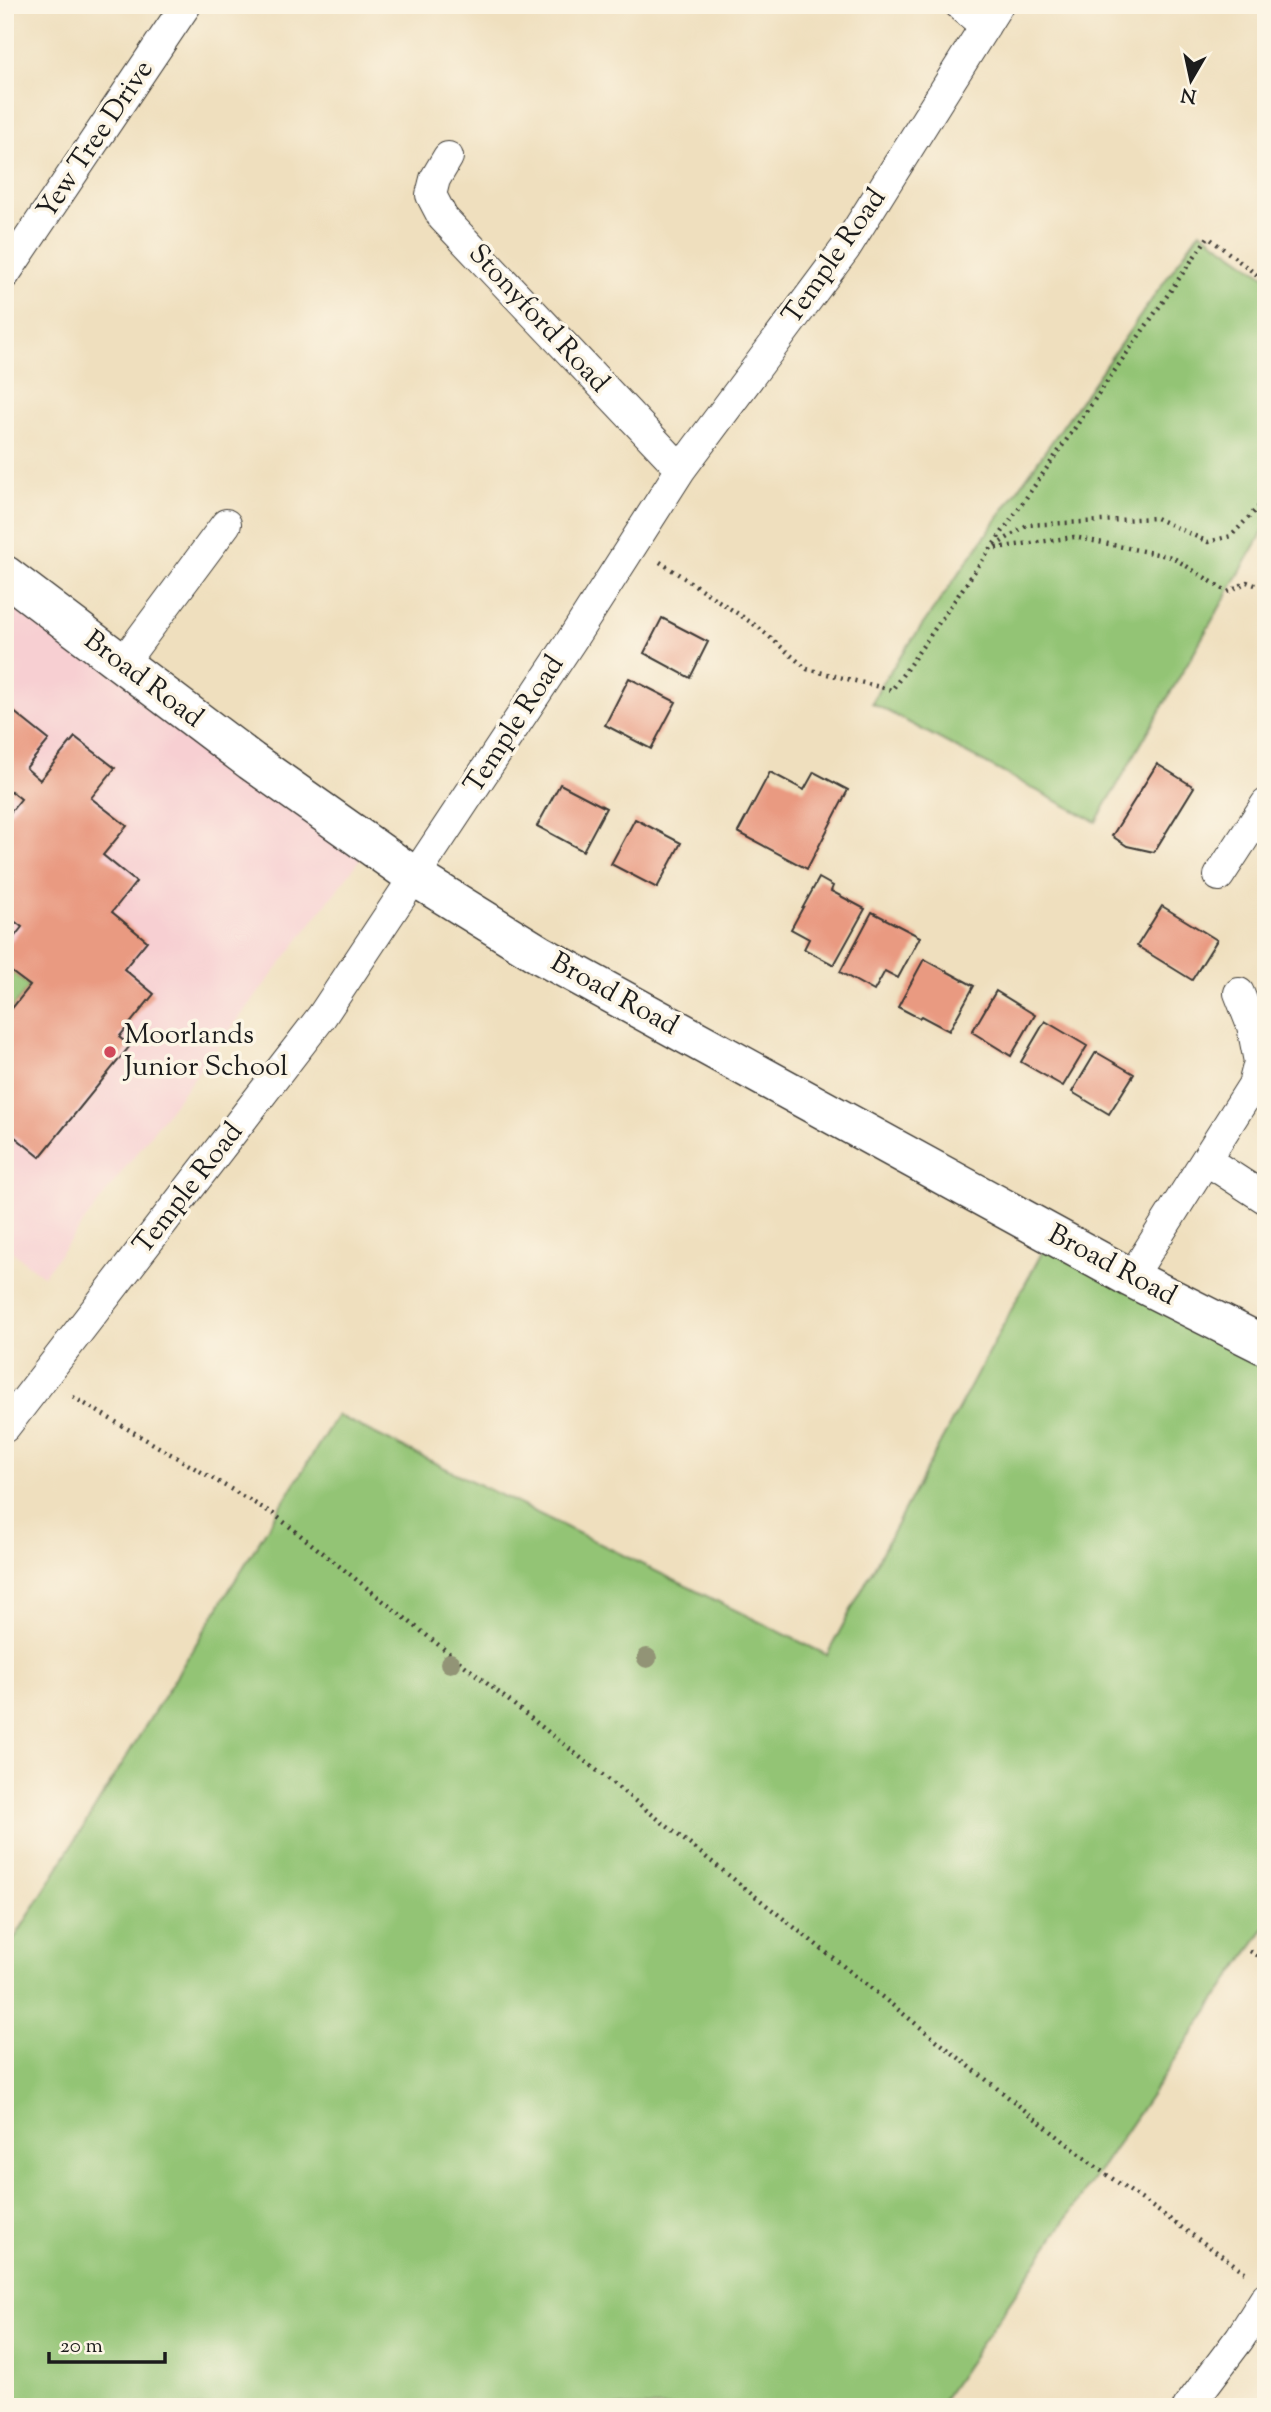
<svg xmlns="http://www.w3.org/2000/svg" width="1271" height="2412" font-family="'Sorts Mill Goudy',serif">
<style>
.built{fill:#f7cfd2}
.green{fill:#93c474;stroke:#587048;stroke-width:2}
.building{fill:#e99a81}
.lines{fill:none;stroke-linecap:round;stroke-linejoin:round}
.street-casing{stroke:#3c3934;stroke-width:32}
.secondary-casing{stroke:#3c3934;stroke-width:41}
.path{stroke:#3c3934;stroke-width:4.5;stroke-dasharray:2 5;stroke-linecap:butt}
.street{stroke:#fff;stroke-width:30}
.secondary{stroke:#fff;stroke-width:38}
.tree{fill:#929476}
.poi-dot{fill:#d1495b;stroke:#fcf5e5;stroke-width:2.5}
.labels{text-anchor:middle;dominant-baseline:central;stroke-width:7;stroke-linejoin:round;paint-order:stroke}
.street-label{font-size:28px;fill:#1c1c1c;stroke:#fcf5e5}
.poi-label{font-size:28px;fill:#1c1c1c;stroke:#fcf5e5;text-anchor:start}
</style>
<rect width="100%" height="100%" fill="#fcf5e5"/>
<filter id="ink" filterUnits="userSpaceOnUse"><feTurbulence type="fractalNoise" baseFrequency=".0143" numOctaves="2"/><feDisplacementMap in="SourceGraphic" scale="14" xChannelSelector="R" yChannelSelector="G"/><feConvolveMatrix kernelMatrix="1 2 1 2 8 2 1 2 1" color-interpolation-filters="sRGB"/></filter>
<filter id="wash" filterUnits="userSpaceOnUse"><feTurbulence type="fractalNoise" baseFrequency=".00686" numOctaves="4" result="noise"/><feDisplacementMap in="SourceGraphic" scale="28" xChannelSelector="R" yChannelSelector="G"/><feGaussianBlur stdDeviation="1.57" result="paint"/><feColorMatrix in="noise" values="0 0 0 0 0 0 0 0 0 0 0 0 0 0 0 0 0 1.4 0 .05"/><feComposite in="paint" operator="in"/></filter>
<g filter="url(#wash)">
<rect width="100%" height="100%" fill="#efdfbe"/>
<path class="built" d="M5,578L362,857L43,1276L5,1246Z"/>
<path class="green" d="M1200,231L1266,277V527L1096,822L872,703L881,684Z
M5,967L30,986L5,1017Z
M1046,1245L1266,1367V1926L938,2407H5V1954L337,1415L827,1655Z"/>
<g id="blocks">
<path class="building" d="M662,618L708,642L690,678L644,653Z
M629,678L676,702L651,749L605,725Z
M8,707L49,740L26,768L40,780L75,737L115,768L91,798L127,826L103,855L136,882L112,912L147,941L124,969L154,994L119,1037L130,1046L40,1157L5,1129V1017L30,986L5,967V949L22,927L5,914V882L13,873L5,867V819L21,799L11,791L5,798V711Z
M1157,764L1194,787L1154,852L1127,846L1112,836Z
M770,772L804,790L814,772L848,790L807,869L738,832Z
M560,784L606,808L583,851L537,826Z
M635,819L681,843L657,888L611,864Z
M819,878L833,886L831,891L865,909L834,965L804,949L809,939L791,929Z
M1162,906L1217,940L1192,980L1137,946Z
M872,912L920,937L898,978L885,971L874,991L840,972Z
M924,959L974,986L949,1031L921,1016L919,1018L898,1007Z
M996,991L1035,1015L1011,1056L972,1032Z
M1045,1021L1087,1046L1063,1086L1021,1062Z
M1096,1052L1134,1074L1109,1114L1072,1092Z"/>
</g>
</g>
<g filter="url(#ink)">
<use href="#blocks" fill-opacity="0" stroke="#3c3934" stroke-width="2"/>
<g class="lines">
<defs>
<path id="street" d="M960,5L985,26
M448,157L435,179L431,195L443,218L681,469
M5,274L186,5
M122,664L226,524
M1219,876L1266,804
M1206,1160L1266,1199
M1131,1278L1253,1085L1259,1062L1252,1026L1239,993
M5,1427L322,1016L571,641L681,469L845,249L998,5
M1188,2407L1240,2338L1266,2297"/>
<path id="secondary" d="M5,575L251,761L415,877L539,954L1131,1278L1266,1346"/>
</defs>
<use href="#street" class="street-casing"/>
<use href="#secondary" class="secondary-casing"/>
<path class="path" d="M995,546L1027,525L1156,518L1208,542L1231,536L1266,499
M996,548L1074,537L1172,557L1228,592L1247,582L1266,589
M660,562L758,627L807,669L892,690L1208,237L1266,282
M73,1397L275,1515L1100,2170L1245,2272
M1250,1951L1266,1960"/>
<use href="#street" class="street"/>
<use href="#secondary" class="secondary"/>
</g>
<g class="tree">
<circle cx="647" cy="1658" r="10"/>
<circle cx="450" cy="1663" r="10"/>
</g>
</g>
<circle class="poi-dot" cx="110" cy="1052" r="7"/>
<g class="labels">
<g class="street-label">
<text transform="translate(96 140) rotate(-56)">Yew Tree Drive</text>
<text transform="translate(835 257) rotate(-55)">Temple Road</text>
<text transform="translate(538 319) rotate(47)">Stonyford Road</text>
<text transform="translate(143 680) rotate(37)">Broad Road</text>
<text transform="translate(515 725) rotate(-57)">Temple Road</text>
<text transform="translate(614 995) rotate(29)">Broad Road</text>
<text transform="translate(189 1189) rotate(-52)">Temple Road</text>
<text transform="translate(1112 1266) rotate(28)">Broad Road</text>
</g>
<g class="poi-label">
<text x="124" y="1036">Moorlands<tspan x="124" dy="32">Junior School</tspan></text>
</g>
</g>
<rect width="1271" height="2412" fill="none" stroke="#fcf5e5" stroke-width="28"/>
<g transform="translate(1191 80) rotate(189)" stroke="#fcf5e5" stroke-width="5" paint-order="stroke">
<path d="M0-5L12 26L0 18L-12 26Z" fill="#1c1c1c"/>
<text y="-10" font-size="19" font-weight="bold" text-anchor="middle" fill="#1c1c1c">N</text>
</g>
<path d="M49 2352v10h116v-10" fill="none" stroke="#1c1c1c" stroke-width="3.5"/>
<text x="60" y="2352" font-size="21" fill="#1c1c1c" stroke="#fcf5e5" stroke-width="5" paint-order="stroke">20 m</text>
</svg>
